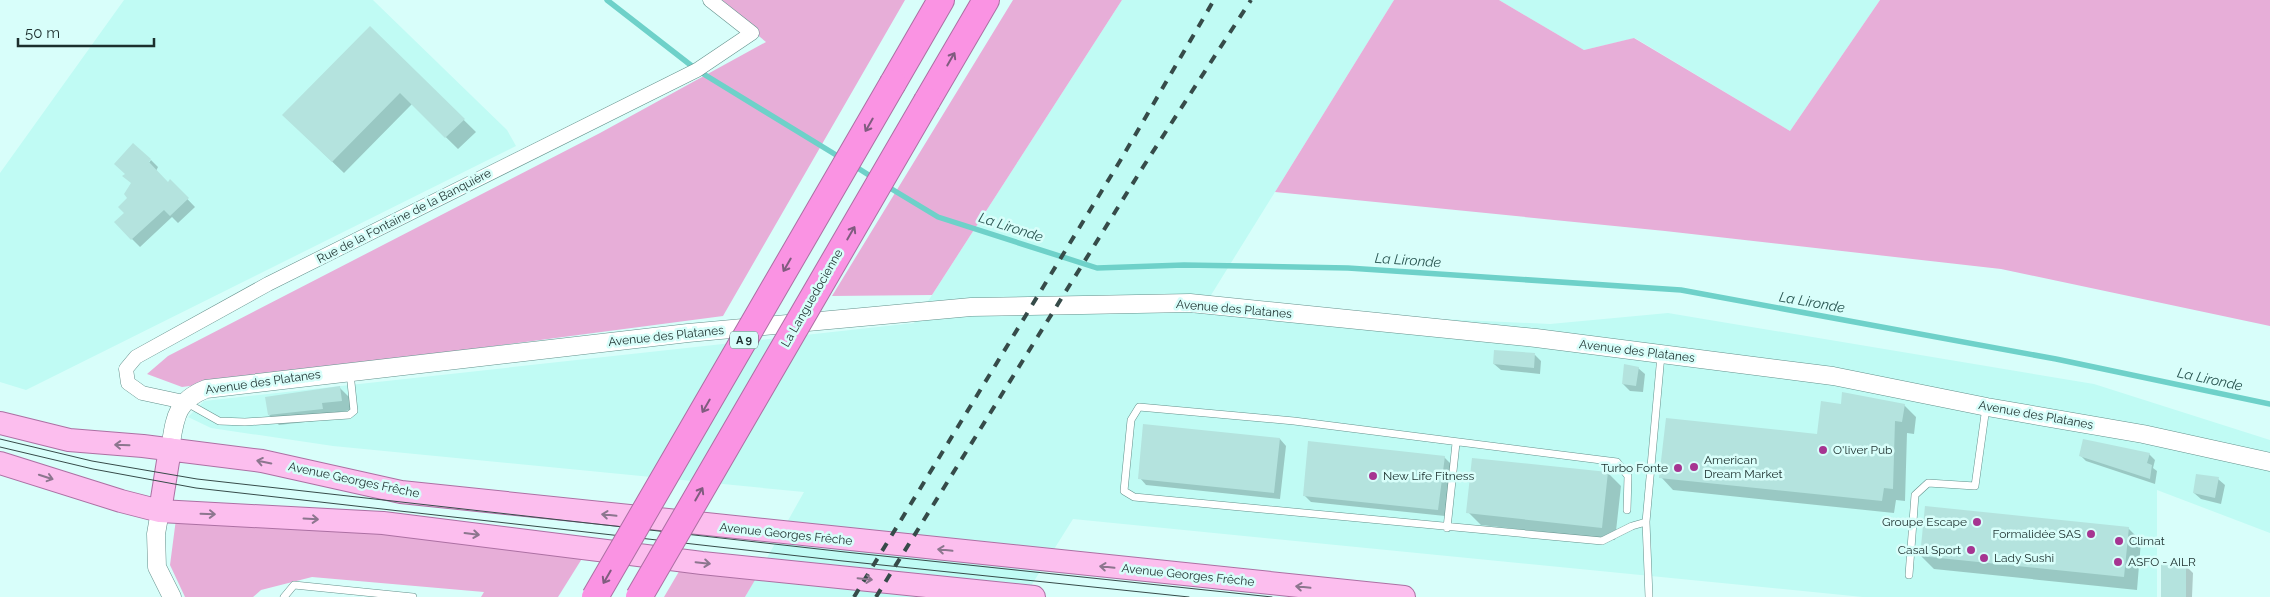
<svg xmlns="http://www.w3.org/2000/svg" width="2270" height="597" font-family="Raleway,sans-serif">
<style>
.built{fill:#c0fbf4}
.green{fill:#e7aed8}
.shadow{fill:#0003}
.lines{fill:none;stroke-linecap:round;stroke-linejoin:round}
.stream{stroke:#6ed1c9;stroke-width:5.5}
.building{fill:#b4e3de}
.service-casing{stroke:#64918c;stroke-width:8}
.minor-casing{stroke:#64918c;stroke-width:15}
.tertiary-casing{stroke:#64918c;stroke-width:19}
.primary-casing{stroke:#ac70a3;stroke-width:24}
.motorway-casing{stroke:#ac70a3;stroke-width:28}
.service{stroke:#fff;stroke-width:7}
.minor{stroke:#fff;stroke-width:14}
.tertiary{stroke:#fff;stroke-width:18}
.primary{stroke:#fcbeee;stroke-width:22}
.motorway{stroke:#fa93e3;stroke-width:26}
.tram{stroke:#364b49;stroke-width:1}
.rail{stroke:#364b49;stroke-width:4;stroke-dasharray:9 9;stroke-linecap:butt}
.motorway-bridge-casing{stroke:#ac70a3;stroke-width:28;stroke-linecap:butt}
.motorway-bridge{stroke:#fa93e3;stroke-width:26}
.oneway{stroke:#805c7f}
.oneway2{stroke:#8c768e}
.poi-dot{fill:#a63591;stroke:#d8fefa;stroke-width:2}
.labels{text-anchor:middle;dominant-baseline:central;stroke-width:5;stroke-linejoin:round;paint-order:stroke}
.shield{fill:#d8fefa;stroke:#546d6a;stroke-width:1}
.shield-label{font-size:11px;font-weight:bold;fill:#1c2f2d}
.street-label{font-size:12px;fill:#1c2f2d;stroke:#d8fefa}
.poi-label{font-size:12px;fill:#1c2f2d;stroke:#d8fefa;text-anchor:start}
.water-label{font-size:14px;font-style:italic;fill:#295551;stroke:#d8fefa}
</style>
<rect width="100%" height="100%" fill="#d8fefa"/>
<path class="built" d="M124,0H373L507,130L516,146L26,390L0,382V173Z
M1122,0H1394L1203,308L1550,324L1668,313L2094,384L2270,440V533L2157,490V597H1863L1073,519L1024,597H745L804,492L333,446L211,428L188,417L204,401L914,323Z
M1499,0H1880L1790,131L1635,38L1584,50Z"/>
<path class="green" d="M715,0H905L723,316L182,387L147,374L168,356L600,133L766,42Z
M1013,0H1122L932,295L832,296Z
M1394,0H1499L1584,50L1634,38L1790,131L1880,0H2270V326L2001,269L1665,231L1275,192Z
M176,519L402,533L583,557L558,597H481L484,592L312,577L261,590L253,597H185L170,565Z
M681,568L755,580L745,597H664Z"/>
<path class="shadow" d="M370,28L476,132L458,149L412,104L344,173L296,127Z
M151,160L158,167L156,171L168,184L170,181L195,207L178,223L172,217L140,247L116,223L126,213L129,198L126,194Z
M1535,355L1541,361L1540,374L1501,370L1494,364Z
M1638,368L1645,374L1643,392L1630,391L1623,384Z
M340,388L350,398L352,410L332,413V419L279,425L269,415Z
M1842,405H1904L1916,417L1914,434L1907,433L1905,501L1896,500L1894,513L1673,490L1661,477L1818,435Z
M1280,439L1286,446L1280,499L1146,485L1140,478Z
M2149,454L2155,460L2153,468L2157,471L2155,484L2086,461L2080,455Z
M1444,457L1451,464L1445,516L1311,502L1304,495Z
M1608,473L1621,486L1615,540L1481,525L1468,512Z
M2218,479L2225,485L2221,504L2201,499L2194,493Z
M2128,528L2141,541L2137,590L1934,569L1921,556Z
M2186,566L2193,573L2192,597H2162Z"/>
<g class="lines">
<path class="stream" d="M607,0L697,70L841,158
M853,165L875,179
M885,185L938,217L1097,268L1184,265L1348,268L1681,290L2056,359L2270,404"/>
</g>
<path class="building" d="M370,26L465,119L445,138L400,93L332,162L282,115Z
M133,143L151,159L149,162L168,182L170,179L189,198L170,216L164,210L131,240L114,222L124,213L118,207L127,198L124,194L131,183L122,176L125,174L114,164Z
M1494,350L1535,353L1534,368L1493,364Z
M1624,364L1639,367L1636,386L1622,384Z
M340,386L342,401L322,403L323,409L268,415L265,397Z
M1842,392L1905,404L1902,422L1895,421L1893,489L1884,488L1882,501L1659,478L1666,418L1817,434L1821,401L1841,404Z
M1143,424L1280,438L1274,493L1138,479Z
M2083,439L2150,453L2147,463L2152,465L2150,479L2079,456Z
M1308,441L1445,456L1438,510L1303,496Z
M1472,458L1608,472L1602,528L1466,513Z
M2196,474L2219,477L2215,498L2193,493Z
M1925,506L2129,527L2124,577L1920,556Z
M2161,564L2186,565V597H2161Z"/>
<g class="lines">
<defs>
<path id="service" d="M187,403L219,421L245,422L349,415L354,411L350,373
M1627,510L1628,476L1617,462L1294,421L1139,407L1131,420L1124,491L1134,497L1602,541L1632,526L1646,522
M1447,528L1456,443
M1909,575L1915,495L1928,483L1975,486L1986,407
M284,597L294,585L413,597
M1649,597L1646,522L1661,355"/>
<path id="minor" d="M184,402L142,393L128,383L126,369L136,357L268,284L697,70L752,33L710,0"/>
<path id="tertiary" d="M170,449C175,419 175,401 206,389L688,333L971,307L1190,303L1536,338L1833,376L1987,407L2143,434L2270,462
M160,511L156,534L157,567L172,597"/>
<path id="primary" d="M0,423L69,440L143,446L262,461L401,492L1404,597
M0,463L121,501L160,511L383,523L702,563L1034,597
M160,511L170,449"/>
<path id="motorway" d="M893,83L941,0
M927,101L986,0"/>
</defs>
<use href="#service" class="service-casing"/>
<use href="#minor" class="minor-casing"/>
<use href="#tertiary" class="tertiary-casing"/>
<use href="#primary" class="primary-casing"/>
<use href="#motorway" class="motorway-casing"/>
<use href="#service" class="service"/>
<use href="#minor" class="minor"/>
<use href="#tertiary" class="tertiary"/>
<use href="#primary" class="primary"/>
<use href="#motorway" class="motorway"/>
<path class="tram" d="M0,439L92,461L197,479L845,552L1272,597
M0,447L93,469L196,488L843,561L1189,597"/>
<path class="rail" d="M854,597L1120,161L1214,0
M876,597L1143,167L1251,0"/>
<defs>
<path id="motorway-bridge" d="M595,597L893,83
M639,597L927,101"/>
</defs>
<use href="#motorway-bridge" class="motorway-bridge-casing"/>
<use href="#motorway-bridge" class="motorway-bridge"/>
</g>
<defs><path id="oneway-shaft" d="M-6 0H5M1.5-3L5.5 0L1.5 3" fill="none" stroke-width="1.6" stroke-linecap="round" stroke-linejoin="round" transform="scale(1.25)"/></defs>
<g class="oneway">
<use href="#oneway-shaft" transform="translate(951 59) rotate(-60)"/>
<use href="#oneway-shaft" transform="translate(869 125) rotate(120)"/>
<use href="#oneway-shaft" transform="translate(851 233) rotate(-60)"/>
<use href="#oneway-shaft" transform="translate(787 265) rotate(120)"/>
<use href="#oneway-shaft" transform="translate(706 406) rotate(120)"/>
<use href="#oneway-shaft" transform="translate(699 494) rotate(-60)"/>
<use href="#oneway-shaft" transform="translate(607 577) rotate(120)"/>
</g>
<g class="oneway2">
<use href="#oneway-shaft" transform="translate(122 445) rotate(-178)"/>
<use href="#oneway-shaft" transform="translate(264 462) rotate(-169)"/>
<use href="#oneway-shaft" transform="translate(46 477) rotate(18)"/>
<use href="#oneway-shaft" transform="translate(208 514) rotate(2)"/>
<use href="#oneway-shaft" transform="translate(609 515) rotate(-174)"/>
<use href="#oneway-shaft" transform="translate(311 519) rotate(3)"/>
<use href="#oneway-shaft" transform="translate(472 534) rotate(7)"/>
<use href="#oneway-shaft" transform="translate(945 550) rotate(-174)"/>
<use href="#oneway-shaft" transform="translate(703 563) rotate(6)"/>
<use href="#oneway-shaft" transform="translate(1107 567) rotate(-174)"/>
<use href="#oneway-shaft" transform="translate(865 579) rotate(6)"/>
<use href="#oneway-shaft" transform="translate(1303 587) rotate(-174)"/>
</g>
<g class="poi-dot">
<circle cx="1823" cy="450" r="5"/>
<circle cx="1694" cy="467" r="5"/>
<circle cx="1678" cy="468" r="5"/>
<circle cx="1373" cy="476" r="5"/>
<circle cx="1977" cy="522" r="5"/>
<circle cx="2091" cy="534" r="5"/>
<circle cx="2119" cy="541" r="5"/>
<circle cx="1971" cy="550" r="5"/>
<circle cx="1984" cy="558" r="5"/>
<circle cx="2118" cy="562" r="5"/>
</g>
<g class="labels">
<rect class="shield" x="730" y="331.5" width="28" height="17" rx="4"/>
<g class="shield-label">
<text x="744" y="340">A 9</text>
</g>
<g class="street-label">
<text transform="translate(404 216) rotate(-27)">Rue de la Fontaine de la Banquière</text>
<text transform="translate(812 298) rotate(-60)">La Languedocienne</text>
<text transform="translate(1234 309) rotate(5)">Avenue des Platanes</text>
<text transform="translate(666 336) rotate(-6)">Avenue des Platanes</text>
<text transform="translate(1637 351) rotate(7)">Avenue des Platanes</text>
<text transform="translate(263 382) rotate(-8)">Avenue des Platanes</text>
<text transform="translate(2036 415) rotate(10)">Avenue des Platanes</text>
<text transform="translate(354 480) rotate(12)">Avenue Georges Frêche</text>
<text transform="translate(786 534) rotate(6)">Avenue Georges Frêche</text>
<text transform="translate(1188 575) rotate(6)">Avenue Georges Frêche</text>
</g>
<g class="poi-label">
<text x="1833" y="450">O'liver Pub</text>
<text x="1704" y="460">American<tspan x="1704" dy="14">Dream Market</tspan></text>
<text x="1668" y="468" text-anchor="end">Turbo Fonte</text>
<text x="1383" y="476">New Life Fitness</text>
<text x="1967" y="522" text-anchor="end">Groupe Escape</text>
<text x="2081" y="534" text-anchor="end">Formalidée SAS</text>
<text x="2129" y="541">Climat</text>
<text x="1961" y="550" text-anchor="end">Casal Sport</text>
<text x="1994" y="558">Lady Sushi</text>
<text x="2128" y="562">ASFO - AILR</text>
</g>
<g class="water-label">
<text transform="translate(1011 227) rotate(18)">La Lironde</text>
<text transform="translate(1408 260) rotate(4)">La Lironde</text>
<text transform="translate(1812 302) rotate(10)">La Lironde</text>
<text transform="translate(2210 379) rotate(12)">La Lironde</text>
</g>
</g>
<path d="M18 38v8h136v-8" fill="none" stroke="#1c2f2d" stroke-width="2.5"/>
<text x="25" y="38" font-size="15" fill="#1c2f2d" stroke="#d8fefa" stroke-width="4" paint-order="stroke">50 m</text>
</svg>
